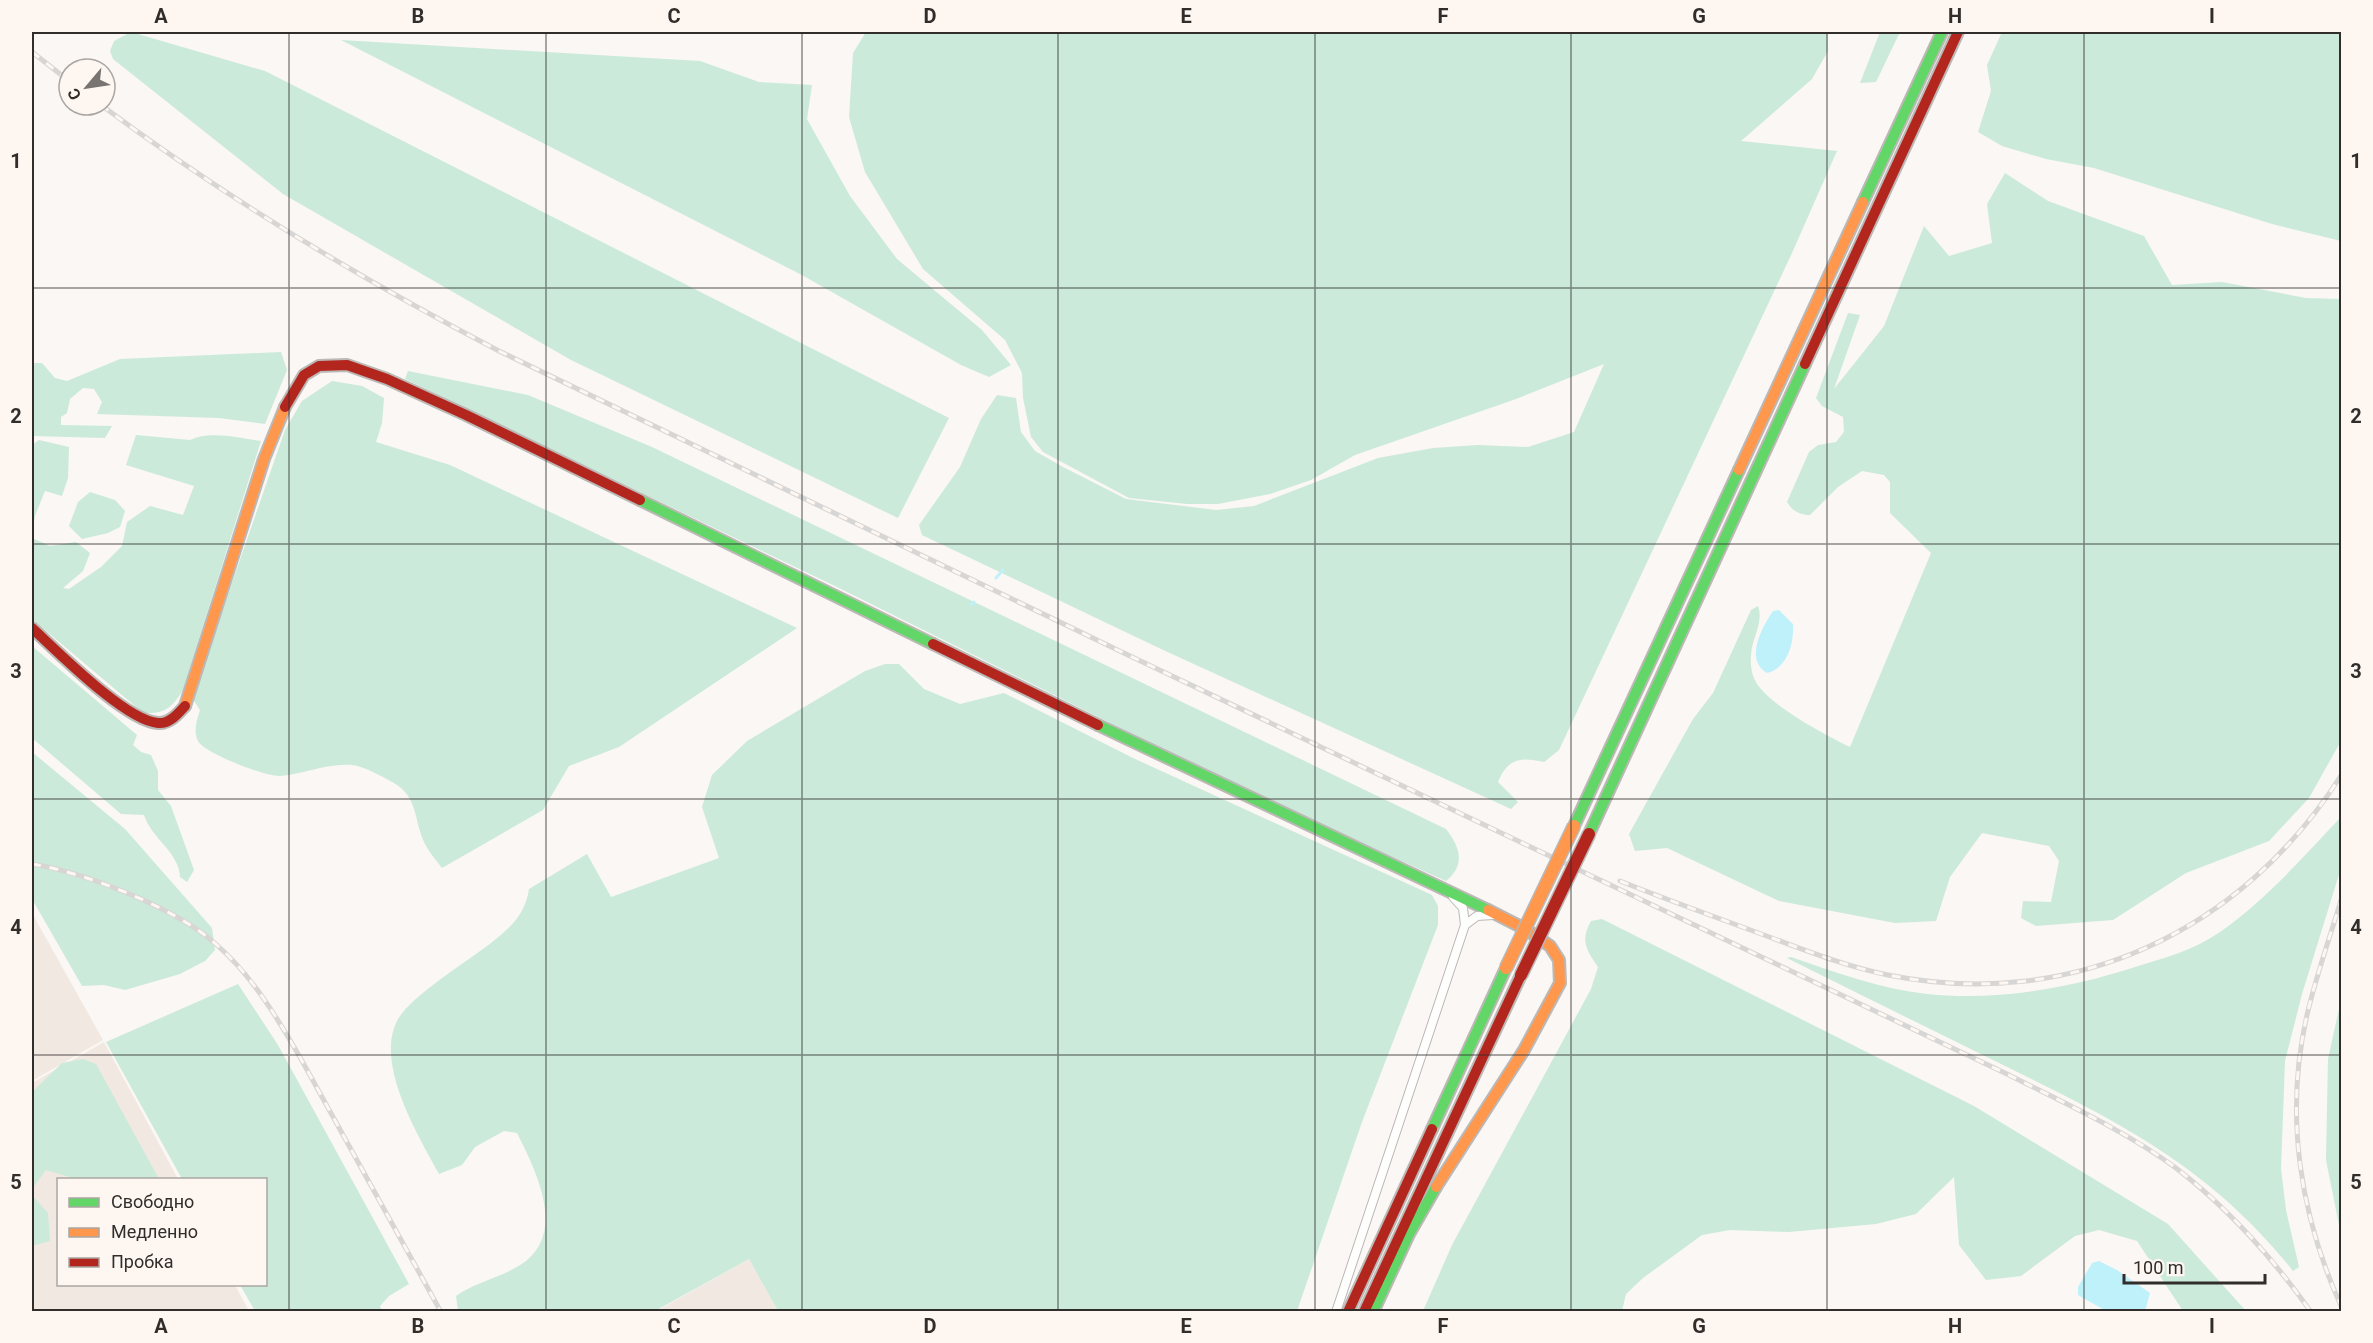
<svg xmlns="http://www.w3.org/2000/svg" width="2373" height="1343" font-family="Roboto,sans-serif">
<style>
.built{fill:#f1e8e1}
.green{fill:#cbeada}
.water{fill:#bff1fb}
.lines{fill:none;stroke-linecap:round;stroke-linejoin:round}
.stream{stroke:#bff1fb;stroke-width:3}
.street-casing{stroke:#bbb8b6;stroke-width:10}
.fast-casing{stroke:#bbb8b6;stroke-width:14}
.slow-casing{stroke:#bbb8b6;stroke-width:14}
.jam-casing{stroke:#bbb8b6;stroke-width:14}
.street{stroke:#fefefd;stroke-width:8}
.fast{stroke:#63d668;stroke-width:10}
.slow{stroke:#ff974d;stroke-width:10}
.jam{stroke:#b3261e;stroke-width:10}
.rail-casing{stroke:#d7d6d5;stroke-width:5}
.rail{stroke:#fdf6f1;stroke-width:3;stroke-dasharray:9;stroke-linecap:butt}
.slow-bridge-casing{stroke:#bbb8b6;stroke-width:15;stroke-linecap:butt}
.jam-bridge-casing{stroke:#bbb8b6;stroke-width:15;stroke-linecap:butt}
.slow-bridge{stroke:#ff974d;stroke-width:12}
.jam-bridge{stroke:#b3261e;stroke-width:12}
.grid{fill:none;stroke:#302d2b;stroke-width:1.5;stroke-opacity:0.55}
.neatline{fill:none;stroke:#302d2b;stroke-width:2}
.grid-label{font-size:20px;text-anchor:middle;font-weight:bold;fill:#302d2b}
</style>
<rect width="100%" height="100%" fill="#faf7f4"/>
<path class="built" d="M32,913L103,1040L32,1081Z
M104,1042L178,1179L58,1180V1284L235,1285L249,1311H32V1083Z
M749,1259L778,1311L655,1312Z"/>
<path class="green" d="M131,32L265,71L949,418L898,518L571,360L283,194L113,59L110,51L114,41Z
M866,32H1828V51L1812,79L1741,141L1837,151L1792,253L1559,750L1544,762C1520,757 1508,758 1498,782L1518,802L1511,809L1161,649L922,535L919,525L960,467L981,419L997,395L1016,398L1021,432L1035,451L1063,467L1126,499L1216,510L1254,506L1378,458L1433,448L1478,445L1528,447L1574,432L1604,364L1516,399L1355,455L1311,480L1270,494L1218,504H1187L1129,498L1043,452L1031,437L1023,398L1022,373L1005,340L923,269L865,172L849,117L853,53Z
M1880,32H1900L1876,82L1860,83Z
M2002,32H2341V241L2272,224L2094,168L2046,159L2002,146L1978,132L1991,91L1987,65Z
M341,40L700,61L759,82L812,85L807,119L850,196L897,259L982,330L1011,365L989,377L961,365L800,274Z
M2005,173L2048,201L2144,236L2172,285L2222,282L2306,298L2341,299V741L2309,798L2269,841L2186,873L2113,920L2036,926L2021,918L2023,901L2051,902L2059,861L2049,846L1982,833L1950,877L1936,921L1895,923L1779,901L1667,848L1635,851L1629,834L1693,719L1713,693L1751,610L1758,606C1764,623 1752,637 1751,655C1750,667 1752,679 1761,689C1779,710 1825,735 1850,747L1931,553L1890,513V482L1884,475L1862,471L1838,487L1810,515C1800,515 1792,511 1787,502L1809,452L1818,445L1836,442L1844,432L1843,417L1822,406L1816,398L1848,313L1860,315L1834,389L1884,326L1924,226L1949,256L1992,243L1987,204Z
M281,352L287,370L265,424L219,418L97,414L102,402L94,389L83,388L70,399L67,413L61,417V425L112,426L105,438L32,436V363H42L55,378L67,381L120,359Z
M408,371L528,395L652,447L1446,829C1460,847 1466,865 1446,881L1261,798L839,588L405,379Z
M332,381L362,386L384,398L382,423L376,442L450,465L797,628L619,747L569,766L543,810L442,868C436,860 428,851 424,842C414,820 418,797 394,783C383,777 364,766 352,765C327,763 304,774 280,776C266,777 204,753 198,741C193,731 197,719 200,710L192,698L285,430L302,401Z
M136,435L190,440C210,430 240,438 261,441L183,690C173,707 163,716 142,712L32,619V538L50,546L76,542L90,553L83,571L63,588L69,589L101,567L122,546L127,522L150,506L183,515L194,486L126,465Z
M39,440L69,447L68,478L62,496L45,491L35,516L32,533V445Z
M90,492L115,500L125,511L120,527L108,533L82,539L69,526L78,502Z
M32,646L137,735L133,745L141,752L151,755L158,771V790L171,806L194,870L187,882L180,877C179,852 151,838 144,815L121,814L32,738Z
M885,664H899L924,689L960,704L1004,693L1133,758L1432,895L1438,906V925L1362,1122L1297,1311H778L749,1259L655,1311H458L456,1296C477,1281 505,1277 526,1261C566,1229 535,1169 517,1133L504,1131L475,1147L462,1165L439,1174C418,1135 375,1065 397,1021C409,997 468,961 491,943C511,927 525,915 529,889L587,854L611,897L719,858L702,807L712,775L747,741L865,671Z
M32,752L125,829L212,928L215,950L205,961L180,974L125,990L104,985L82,986L32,899Z
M2341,817V868L2302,994L2285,1061L2281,1169L2286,1210L2299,1267L2293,1271C2208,1164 2114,1120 1995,1061C1926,1027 1857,993 1787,958L1791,957C1835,972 1880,989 1927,994C1996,1001 2066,989 2132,968C2161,959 2195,950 2220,932C2266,900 2303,857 2341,817Z
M1602,919L1974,1106L2168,1224L2246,1311H2183L2137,1241L2099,1230L2075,1236L2021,1276L1986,1280L1959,1245L1954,1177L1916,1214L1876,1224L1789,1232L1730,1230L1702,1235L1643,1278L1626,1294L1622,1311H1423L1452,1245L1591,989L1598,967C1586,950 1580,940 1591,921Z
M238,984L278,1045L409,1284L389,1296L380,1306L382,1311H255L240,1285L266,1284V1180L182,1179L106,1042Z
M2341,1000L2342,1235H2341L2326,1160L2328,1059Z
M83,1059L96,1064L159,1179H76L46,1170L32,1189V1092L62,1063Z
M32,1195L48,1213L50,1241L32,1246Z"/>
<path class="water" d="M1779,610L1793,624C1794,643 1788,668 1767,673C1744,660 1762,627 1773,611Z
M2099,1261L2117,1270L2150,1293L2145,1311H2106L2078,1295V1287L2092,1263Z"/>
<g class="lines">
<path class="stream" d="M996,578L1003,570
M971,605L974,602"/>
<defs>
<path id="street" d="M1465,925L1477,916L1493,915
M1336,1312L1465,925L1463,908L1453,897"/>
<path id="fast" d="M1863,202L1942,32
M640,500L933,644
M1098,725L1488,910
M1574,826L1739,470
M1589,834L1805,364
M1432,1129L1506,968
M1373,1312L1409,1234L1436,1187"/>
<path id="slow" d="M1739,470L1863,202
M185,706L264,459L285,407
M1436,1187L1524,1050L1560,983L1559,960L1550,946L1527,930L1488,910"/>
<path id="jam" d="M1805,364L1958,32
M285,407L304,375L319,366L347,365L387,379L466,415L640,500
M32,628C57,651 126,721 158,723C169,724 178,714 185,706
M933,644L1098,725
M1348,1312L1432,1129
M1364,1312L1521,975"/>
</defs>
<use href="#street" class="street-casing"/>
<use href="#fast" class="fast-casing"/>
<use href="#slow" class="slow-casing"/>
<use href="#jam" class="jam-casing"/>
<use href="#street" class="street"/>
<use href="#fast" class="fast"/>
<use href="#slow" class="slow"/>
<use href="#jam" class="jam"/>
<defs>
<path id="rail" d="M32,52L69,81
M101,105C226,198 361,279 499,351L1128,655L2007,1074C2064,1103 2124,1130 2176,1168C2229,1209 2272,1257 2311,1312
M32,864C86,873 177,908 218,946C253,977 278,1019 301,1059L441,1312
M1620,881C1670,901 1721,919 1772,938C1810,952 1848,967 1888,975C2073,1012 2243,931 2342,774
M2342,897C2330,937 2316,976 2307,1015C2284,1115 2300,1216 2342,1308"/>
</defs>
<use href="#rail" class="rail-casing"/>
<use href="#rail" class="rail"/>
<defs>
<path id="slow-bridge" d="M1506,968L1574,826"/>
<path id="jam-bridge" d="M1521,975L1589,834"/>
</defs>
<use href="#slow-bridge" class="slow-bridge-casing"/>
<use href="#jam-bridge" class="jam-bridge-casing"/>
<use href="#slow-bridge" class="slow-bridge"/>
<use href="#jam-bridge" class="jam-bridge"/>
</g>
<path class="grid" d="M289,32V1312M546,32V1312M802,32V1312M1058,32V1312M1315,32V1312M1571,32V1312M1827,32V1312M2084,32V1312M32,288H2342M32,544H2342M32,799H2342M32,1055H2342"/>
<rect width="2373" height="1343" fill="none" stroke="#fdf6f1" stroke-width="66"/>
<rect x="57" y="1178" width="210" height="108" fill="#fdf6f1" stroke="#aba6a2" stroke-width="1.5"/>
<rect x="69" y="1198" width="30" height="9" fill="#63d668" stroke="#aba6a2" stroke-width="1.5"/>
<text x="111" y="1208" font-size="18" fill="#302d2b">Свободно</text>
<rect x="69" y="1228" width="30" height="9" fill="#ff974d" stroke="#aba6a2" stroke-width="1.5"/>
<text x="111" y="1238" font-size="18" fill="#302d2b">Медленно</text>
<rect x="69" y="1258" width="30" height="9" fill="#b3261e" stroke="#aba6a2" stroke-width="1.5"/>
<text x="111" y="1268" font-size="18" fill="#302d2b">Пробка</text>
<g transform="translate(87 87) rotate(241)"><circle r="28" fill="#fdf6f1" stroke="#aba6a2" stroke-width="1.5"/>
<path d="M0-4.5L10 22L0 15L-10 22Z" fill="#777471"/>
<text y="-9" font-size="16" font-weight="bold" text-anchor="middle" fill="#302d2b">С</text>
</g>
<path d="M2124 1274v9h141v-9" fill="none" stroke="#302d2b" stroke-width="3"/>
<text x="2133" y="1274" font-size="18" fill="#302d2b" stroke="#fdf6f1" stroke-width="4.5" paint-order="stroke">100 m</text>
<rect x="33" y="33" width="2307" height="1277" class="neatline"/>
<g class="grid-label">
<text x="161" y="23">A</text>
<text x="418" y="23">B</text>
<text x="674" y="23">C</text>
<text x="930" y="23">D</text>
<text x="1186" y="23">E</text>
<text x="1443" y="23">F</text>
<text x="1699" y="23">G</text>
<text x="1955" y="23">H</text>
<text x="2212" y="23">I</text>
<text x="16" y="168">1</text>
<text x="2356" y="168">1</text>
<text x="16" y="423">2</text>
<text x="2356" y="423">2</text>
<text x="16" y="678">3</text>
<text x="2356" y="678">3</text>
<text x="16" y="934">4</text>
<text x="2356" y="934">4</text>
<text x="16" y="1189">5</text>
<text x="2356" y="1189">5</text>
<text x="161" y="1333">A</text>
<text x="418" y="1333">B</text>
<text x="674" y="1333">C</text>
<text x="930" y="1333">D</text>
<text x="1186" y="1333">E</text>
<text x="1443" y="1333">F</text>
<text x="1699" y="1333">G</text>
<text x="1955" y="1333">H</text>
<text x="2212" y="1333">I</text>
</g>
</svg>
